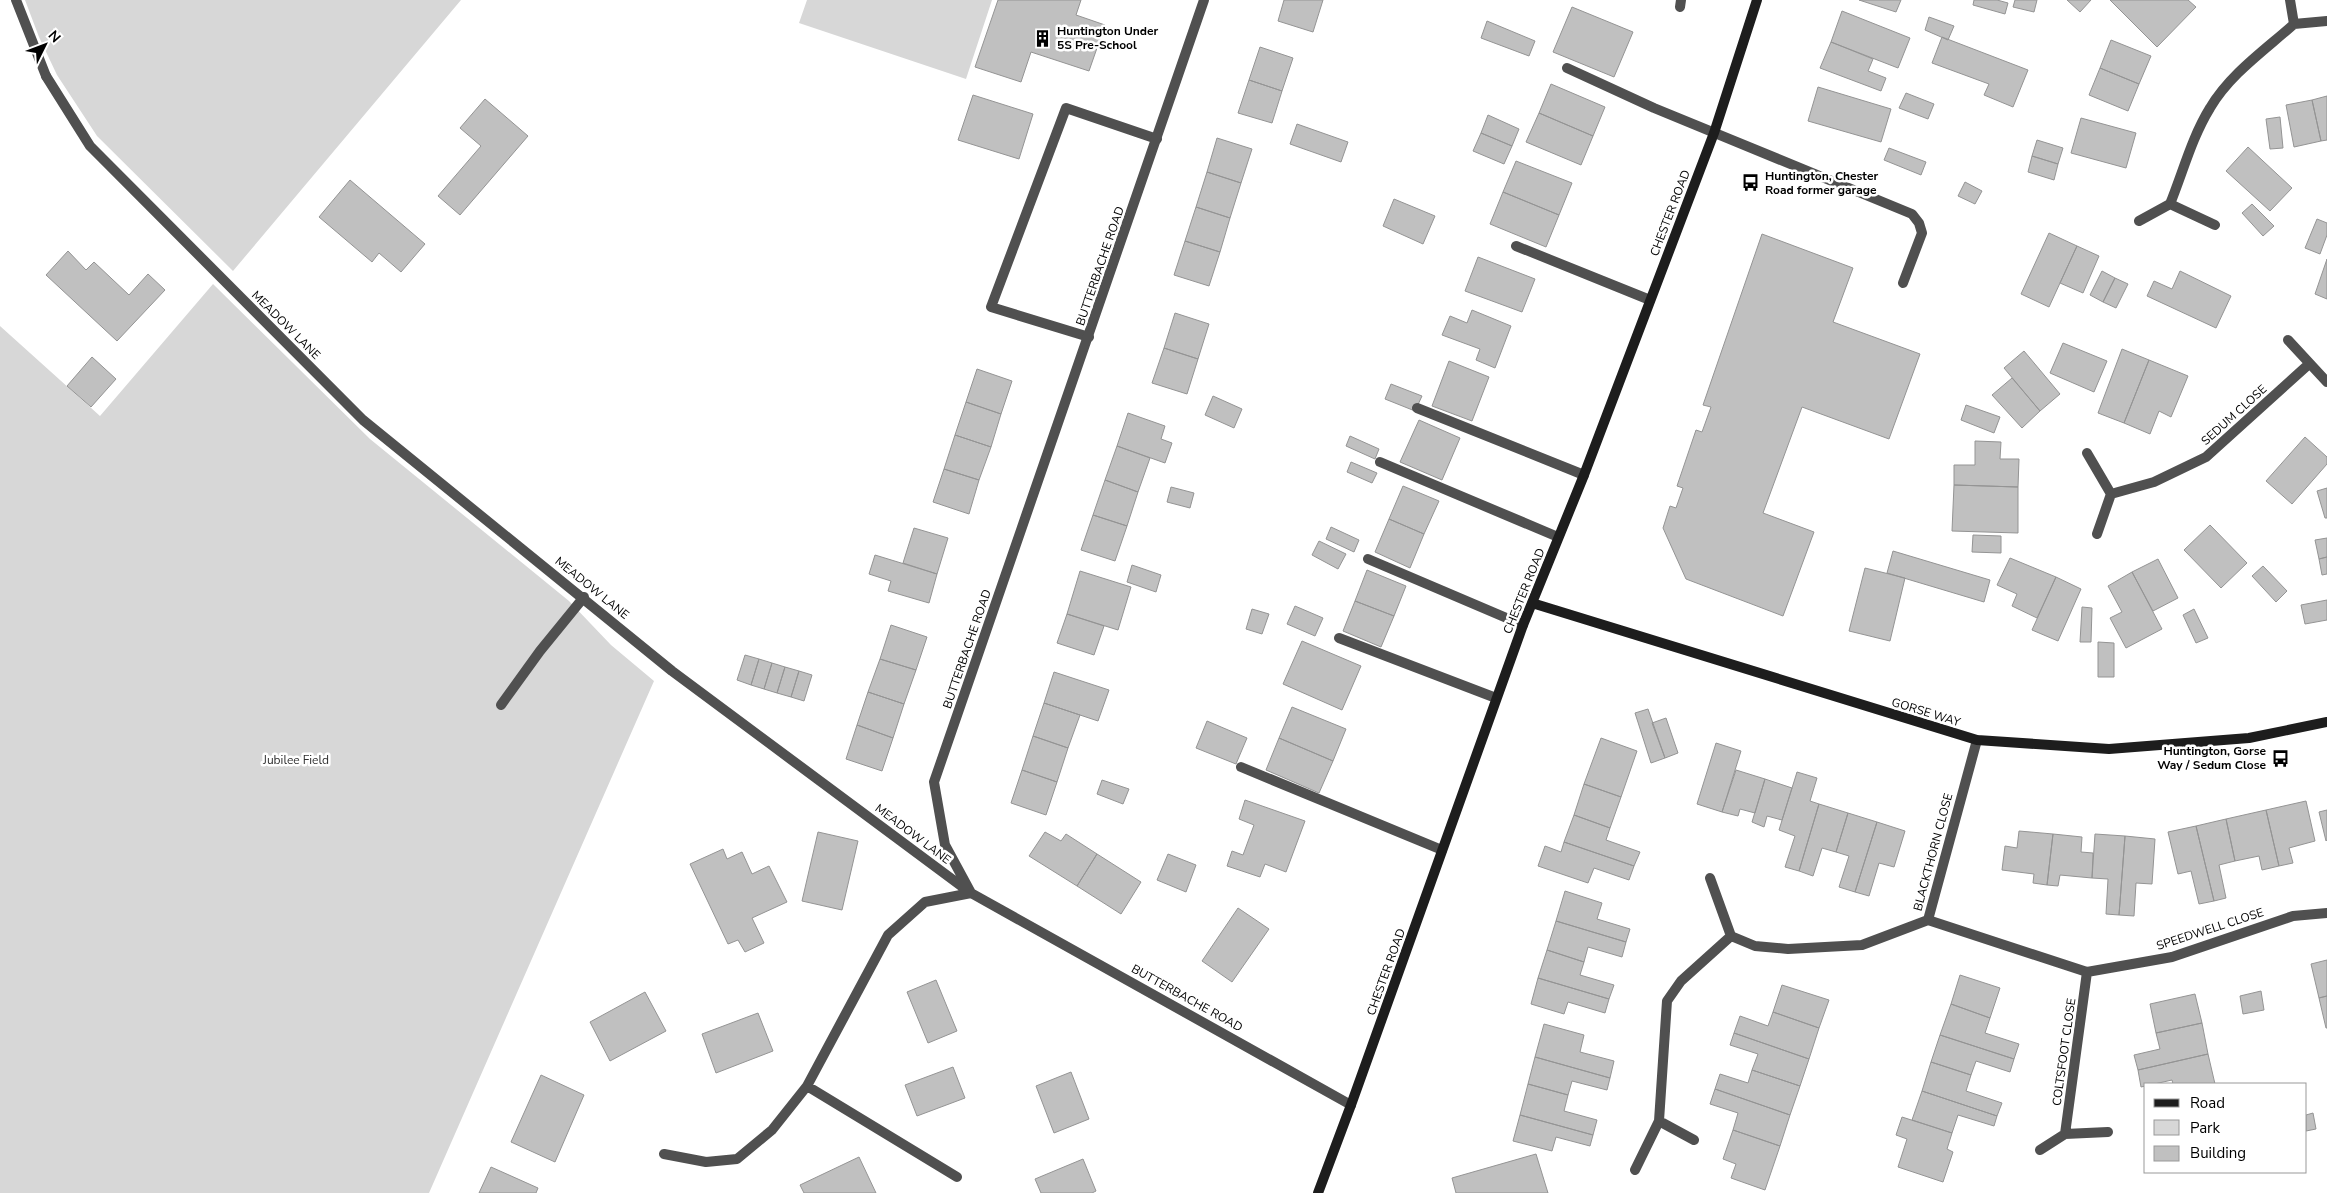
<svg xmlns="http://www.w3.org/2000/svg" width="2327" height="1193" font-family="'Nunito Sans',sans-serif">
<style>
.green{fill:#d7d7d7}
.building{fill:#c0c0c0;stroke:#949494}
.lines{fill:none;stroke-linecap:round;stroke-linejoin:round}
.lane{stroke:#505050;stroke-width:10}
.street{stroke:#505050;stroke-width:10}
.secondary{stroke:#1d1d1d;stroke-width:10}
.labels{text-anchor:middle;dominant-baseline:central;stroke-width:5;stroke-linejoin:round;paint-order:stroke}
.poi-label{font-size:12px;font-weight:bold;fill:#000;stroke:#fff;text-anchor:start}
.street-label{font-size:12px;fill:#000;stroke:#fff}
.park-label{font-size:12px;fill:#2e2e2e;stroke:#fff}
</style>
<rect width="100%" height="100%" fill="#fff"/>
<path class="green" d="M25,0H461L233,271L97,136L57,75L39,37Z
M807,0H992L966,79L799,23Z
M213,284L370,439L569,601L611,645L654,681L429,1193H0V326L100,416Z"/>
<path class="building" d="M998,0H1081L1076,15L1105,25L1089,71L1031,52L1021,82L975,67Z
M1284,0H1323L1313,32L1278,21Z
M1859,0H1901L1896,12Z
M1974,0H1997L2008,3L2005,14L1973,5Z
M2015,0H2037L2034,12L2013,7Z
M2067,0H2091L2080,12Z
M2110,0H2188L2196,7L2157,47Z
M1572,7L1633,32L1614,77L1553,52Z
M1842,11L1910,38L1898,68L1831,42Z
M1929,17L1954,26L1948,40L1925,30Z
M1487,21L1535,41L1529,56L1481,38Z
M1942,37L2028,70L2013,107L1984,95L1989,84L1932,63Z
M2111,40L2151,56L2139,84L2100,68Z
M1831,42L1873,59L1868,71L1886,78L1881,91L1820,68Z
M1260,47L1293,58L1282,91L1249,80Z
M2100,68L2139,84L2128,111L2089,95Z
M1249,80L1282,91L1272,123L1238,113Z
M1551,84L1605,107L1593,136L1539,113Z
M1818,87L1891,109L1881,142L1808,121Z
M1906,93L1934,104L1928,119L1899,108Z
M973,95L1033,114L1019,159L958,140Z
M2327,96V140L2321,141L2312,100Z
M485,99L528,136L460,215L438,196L481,146L460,128Z
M2312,100L2321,141L2294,147L2286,105Z
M1539,113L1593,136L1581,165L1526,142Z
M1488,115L1519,129L1512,146L1481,133Z
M2280,117L2283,148L2270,149L2266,119Z
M2081,118L2136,133L2126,168L2071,153Z
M1297,124L1348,142L1341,162L1290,144Z
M1481,133L1512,146L1504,164L1473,151Z
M1217,138L1252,149L1241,183L1207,172Z
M2037,140L2063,148L2058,164L2032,156Z
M2248,147L2292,188L2270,211L2226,171Z
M1889,148L1926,162L1921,175L1884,160Z
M2032,156L2058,164L2054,180L2028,172Z
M1516,161L1572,183L1559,215L1503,192Z
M1207,172L1241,183L1230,218L1196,207Z
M350,180L425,244L401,272L379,253L372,262L319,217Z
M1965,182L1982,191L1975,204L1958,196Z
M1503,192L1559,215L1546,247L1490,224Z
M1394,199L1435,216L1423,244L1383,226Z
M2252,204L2274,226L2263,236L2242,213Z
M1196,207L1230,218L1220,252L1185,241Z
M2317,219L2327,223V235L2320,254L2305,248Z
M2049,233L2077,246L2049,307L2021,294Z
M1762,234L1853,268L1833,322L1920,354L1889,439L1802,407L1763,513L1814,532L1783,616L1686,579L1663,528L1670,506L1676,508L1683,488L1677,486L1696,430L1702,432L1711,407L1703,405Z
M1185,241L1220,252L1209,286L1174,275Z
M2077,246L2099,256L2083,293L2060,283Z
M68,251L86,270L94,262L129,295L148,274L165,290L117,341L46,275Z
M1478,257L1535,279L1522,312L1465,291Z
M2327,259V299L2315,294Z
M2102,271L2115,278L2103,302L2090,295Z
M2180,271L2231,296L2216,328L2147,296L2154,281L2172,289Z
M2115,278L2128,284L2116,308L2103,302Z
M1472,310L1511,326L1495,368L1476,360L1480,349L1442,335L1450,316L1467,323Z
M1175,313L1209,324L1198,359L1164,348Z
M2063,343L2107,361L2094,392L2050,373Z
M1164,348L1198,359L1187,394L1152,383Z
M2122,349L2149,360L2124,423L2098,413Z
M2024,351L2060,394L2040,411L2004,368Z
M92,357L116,379L91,407L67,386Z
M2149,360L2188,376L2171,417L2159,411L2150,434L2124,423Z
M1449,361L1489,377L1472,421L1432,406Z
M977,369L1012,381L1001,414L966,402Z
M2012,378L2040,411L2022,428L1992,395Z
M1391,384L1422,396L1415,411L1385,399Z
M1213,396L1242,409L1234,428L1205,415Z
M966,402L1001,414L991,447L955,435Z
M1966,405L2000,417L1994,433L1961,420Z
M1128,413L1165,426L1161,439L1172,443L1165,463L1117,446Z
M1419,420L1460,438L1442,480L1400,462Z
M955,435L991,447L979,480L944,469Z
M1350,436L1379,449L1375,459L1346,446Z
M2305,437L2327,457V464L2292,504L2266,481Z
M1975,441L2001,442L2000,459H2019L2018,487L1954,485V465H1975Z
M1117,446L1150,458L1138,492L1105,480Z
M1351,462L1377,473L1372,483L1347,472Z
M944,469L979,480L969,514L933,502Z
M1105,480L1138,492L1127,526L1093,515Z
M1954,485L2018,487V533L1952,531Z
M1403,486L1439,501L1424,534L1389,519Z
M1171,487L1194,493L1190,508L1167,502Z
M2327,488V518H2325L2317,491Z
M1093,515L1127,526L1115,561L1081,550Z
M1389,519L1424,534L1410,568L1375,552Z
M2210,525L2247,563L2221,588L2184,550Z
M1331,527L1359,540L1354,552L1326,539Z
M914,528L948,538L937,574L903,563Z
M1973,535L2001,536V553L1972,552Z
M2327,538V557L2319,559L2315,540Z
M1319,541L1346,554L1338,569L1312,555Z
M1893,551L1990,580L1984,602L1887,573Z
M875,555L937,574L929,603L888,591L891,581L869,574Z
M2327,557V574L2322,575L2319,559Z
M2010,558L2056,577L2037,618L2012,606L2017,594L1997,585Z
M2158,559L2178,598L2153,611L2132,572Z
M1132,565L1161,575L1156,592L1127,582Z
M2263,566L2287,591L2276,602L2252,576Z
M1865,568L1905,578L1890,641L1849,631Z
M1367,570L1406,586L1394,616L1355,601Z
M1080,571L1131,587L1118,630L1067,614Z
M2132,572L2162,629L2126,648L2110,618L2122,612L2108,586Z
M2056,577L2081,589L2058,641L2032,630Z
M2327,600V620L2305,624L2301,605Z
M1355,601L1394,616L1381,647L1343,631Z
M1295,606L1323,618L1315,636L1287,624Z
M2082,607L2092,608L2091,642H2080Z
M1252,609L1269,614L1262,634L1246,629Z
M2194,609L2208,638L2196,643L2183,615Z
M1067,614L1104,626L1094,655L1057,643Z
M891,625L927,637L916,670L880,659Z
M1302,641L1361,666L1342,710L1283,684Z
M2098,642L2114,643V677H2098Z
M745,655L759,659L751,685L737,680Z
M759,659L772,663L764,689L751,685Z
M880,659L916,670L904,704L868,692Z
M772,663L785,667L777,693L764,689Z
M785,667L799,671L791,697L777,693Z
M799,671L812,675L804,701L791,697Z
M1054,672L1109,690L1098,721L1044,703Z
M868,692L904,704L893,738L857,725Z
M1044,703L1080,715L1068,748L1033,736Z
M1292,707L1346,729L1333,761L1279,738Z
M1648,709L1665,758L1651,763L1635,713Z
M1666,718L1678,753L1665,758L1652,723Z
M1207,721L1247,738L1236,764L1196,748Z
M857,725L893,738L882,771L846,759Z
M1033,736L1068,748L1057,782L1022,770Z
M1279,738L1333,761L1319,793L1266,770Z
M1601,738L1637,751L1621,797L1584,784Z
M1716,743L1741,751L1722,812L1697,804Z
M1022,770L1057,782L1046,815L1011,803Z
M1736,770L1765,779L1755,813L1740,809L1738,816L1722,812Z
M1797,772L1817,778L1810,801L1819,804L1799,871L1785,867L1795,836L1779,830Z
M1765,779L1792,788L1782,820L1767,816L1764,827L1752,822Z
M1102,780L1129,789L1123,804L1097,794Z
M1584,784L1621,797L1610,828L1574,815Z
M1245,800L1305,821L1286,872L1265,864L1260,877L1227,866L1232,851L1243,855L1254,825L1239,819Z
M2306,801L2315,841L2289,848L2293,863L2279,866L2266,810Z
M1819,804L1848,813L1836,852L1822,848L1813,876L1799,871Z
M2266,810L2279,866L2262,870L2259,856L2235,861L2226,819Z
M2327,810V840L2326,841L2319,812Z
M1848,813L1877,822L1855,892L1839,887L1849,856L1836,852Z
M1574,815L1610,828L1606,840L1640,852L1634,866L1564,842Z
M2226,819L2235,861L2219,865L2226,898L2214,901L2196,826Z
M1877,822L1905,831L1894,867L1879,863L1869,896L1855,892Z
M2196,826L2214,901L2199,904L2191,871L2178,874L2168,832Z
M2019,831L2053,834L2047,885L2033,883L2034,874L2002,870L2005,846L2017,848Z
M818,832L858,841L842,910L802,901Z
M1045,832L1061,841L1066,834L1097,854L1077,886L1029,856Z
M2053,834L2082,837L2081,852L2093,853L2092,878L2060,875L2058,886L2047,885Z
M2095,834L2125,836L2119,915L2106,914L2108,879L2092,878Z
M2125,836L2155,839L2152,884L2136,883L2134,916L2119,915Z
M1564,842L1634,866L1629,880L1594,868L1588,883L1538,866L1545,846L1561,852Z
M723,849L727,859L742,852L752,874L769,866L787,902L752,918L764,943L745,952L738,940L728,944L690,864Z
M1097,854L1141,882L1121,914L1077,886Z
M1168,854L1196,865L1186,892L1157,880Z
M1565,891L1602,903L1597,919L1630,929L1626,942L1556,921Z
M1238,908L1269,929L1232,982L1202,961Z
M1556,921L1626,942L1622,957L1588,947L1584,962L1547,950Z
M1547,950L1584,962L1580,975L1614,985L1609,999L1538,978Z
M2327,960V996L2319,998L2311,964Z
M1960,975L2000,988L1990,1018L1951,1004Z
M1538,978L1609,999L1605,1013L1568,1002L1564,1014L1531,1004Z
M936,980L957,1031L928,1043L907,992Z
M1782,985L1829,1000L1819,1028L1773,1012Z
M2261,991L2264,1010L2243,1014L2240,996Z
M645,992L666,1031L610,1061L590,1022Z
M2195,994L2202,1023L2156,1033L2150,1004Z
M2327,996V1028H2326L2319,998Z
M1951,1004L1990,1018L1985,1033L2019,1044L2014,1059L1940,1035Z
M1773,1012L1819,1028L1809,1059L1734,1033L1740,1016L1768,1026Z
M758,1013L773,1051L716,1073L702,1034Z
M2202,1023L2208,1054L2138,1070L2134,1055L2160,1049L2156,1033Z
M1544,1024L1584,1035L1580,1052L1614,1061L1610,1078L1535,1057Z
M1734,1033L1809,1059L1800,1086L1752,1070L1758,1054L1730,1045Z
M1940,1035L2014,1059L2010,1072L1976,1061L1971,1075L1931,1062Z
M2208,1054L2215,1084H2173L2172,1080L2141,1087L2138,1070Z
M1535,1057L1610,1078L1607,1090L1572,1081L1568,1095L1528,1084Z
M1931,1062L1971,1075L1966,1091L2002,1103L1997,1116L1922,1091Z
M953,1067L965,1098L917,1116L905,1085Z
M1752,1070L1800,1086L1790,1115L1715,1089L1720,1074L1748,1083Z
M1071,1072L1089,1119L1054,1133L1036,1086Z
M541,1075L584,1095L555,1162L511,1142Z
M1528,1084L1568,1095L1564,1111L1597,1120L1593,1135L1520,1115Z
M1715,1089L1790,1115L1780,1146L1733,1130L1738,1113L1710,1104Z
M1922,1091L1997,1116L1994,1126L1958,1115L1952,1133L1912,1120Z
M2313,1113L2316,1129L2306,1131V1115Z
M1520,1115L1593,1135L1590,1146L1556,1137L1552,1151L1513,1141Z
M1902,1117L1952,1133L1947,1149L1953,1152L1943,1182L1898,1167L1907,1139L1896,1135Z
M1733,1130L1780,1146L1765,1190L1731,1178L1736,1164L1723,1159Z
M1536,1154L1548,1193H1456L1452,1178Z
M859,1157L876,1193H804L800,1185Z
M1083,1159L1096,1191L1092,1193H1041L1035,1179Z
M491,1167L538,1188L536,1193H479Z"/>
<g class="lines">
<path class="lane" d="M16,0L46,76
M1680,7L1681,0
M1567,68L1654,108L1912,214L1919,223L1922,233L1903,283
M1516,246L1650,300
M1089,337L991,307L1066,108L1157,139
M1417,408L1584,475
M1380,462L1558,537
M1368,559L1523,625
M1339,638L1496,698
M501,705L540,651L584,597
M1241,767L1442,850"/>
<path class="street" d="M1204,0L934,782L945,845L971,893L1351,1105
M2290,0L2294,24L2327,21
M46,76L90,146L363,420L672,671L968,891
M2139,221L2170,204
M2215,225L2170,204C2183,172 2192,137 2210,108C2230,74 2265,50 2294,24
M2288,340L2327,382
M2087,453L2111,494
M2097,534L2111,494L2154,482L2206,457L2309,364
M1710,878L1731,936L1755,946L1788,949L1862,945L1928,920L1977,740
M1928,920L2087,972L2172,957L2293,916L2327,913
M2087,972L2065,1134L2108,1132
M1659,1121L1694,1140
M2040,1150L2065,1134
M664,1154L706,1162L737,1159L772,1130L807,1086
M1635,1170L1659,1121L1667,1001L1681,981L1731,936
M957,1177L807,1086L888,935L925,902L971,893"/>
<path class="secondary" d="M1532,603L1977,740L2109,749L2249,738L2327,722
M1318,1193L1351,1105L1523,625L1584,475L1714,133L1757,0"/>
</g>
<defs>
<symbol id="building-bare" viewBox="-9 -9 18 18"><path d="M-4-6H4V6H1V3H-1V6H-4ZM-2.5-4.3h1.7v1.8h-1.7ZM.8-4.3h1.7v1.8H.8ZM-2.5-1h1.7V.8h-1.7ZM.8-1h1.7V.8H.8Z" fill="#000" stroke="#fff" stroke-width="2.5" paint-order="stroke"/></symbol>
<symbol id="bus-bare" viewBox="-9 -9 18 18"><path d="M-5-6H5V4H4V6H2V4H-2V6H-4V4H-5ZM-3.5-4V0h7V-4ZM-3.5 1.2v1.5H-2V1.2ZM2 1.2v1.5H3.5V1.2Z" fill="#000" stroke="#fff" stroke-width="2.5" paint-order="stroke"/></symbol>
</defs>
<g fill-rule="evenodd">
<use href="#building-bare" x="1030" y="26" width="25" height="25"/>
<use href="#bus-bare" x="1738" y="170" width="25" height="25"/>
<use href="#bus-bare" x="2268" y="746" width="25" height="25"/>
</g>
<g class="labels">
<g class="poi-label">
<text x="1057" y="31">Huntington Under<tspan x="1057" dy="14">5S Pre-School</tspan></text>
<text x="1765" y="176">Huntington, Chester<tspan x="1765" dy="14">Road former garage</tspan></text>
<text x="2266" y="751" text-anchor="end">Huntington, Gorse<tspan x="2266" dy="14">Way / Sedum Close</tspan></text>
</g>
<g class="street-label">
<text transform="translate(1670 213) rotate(-69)">CHESTER ROAD</text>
<text transform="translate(1100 266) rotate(-71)">BUTTERBACHE ROAD</text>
<text transform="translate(286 325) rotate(45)">MEADOW LANE</text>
<text transform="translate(2234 415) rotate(-42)">SEDUM CLOSE</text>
<text transform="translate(592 588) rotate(39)">MEADOW LANE</text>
<text transform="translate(1524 591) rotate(-68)">CHESTER ROAD</text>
<text transform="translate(967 649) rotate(-71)">BUTTERBACHE ROAD</text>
<text transform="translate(1926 712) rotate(17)">GORSE WAY</text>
<text transform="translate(913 834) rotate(37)">MEADOW LANE</text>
<text transform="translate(1933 852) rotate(-75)">BLACKTHORN CLOSE</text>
<text transform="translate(2210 929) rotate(-18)">SPEEDWELL CLOSE</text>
<text transform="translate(1386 972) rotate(-70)">CHESTER ROAD</text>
<text transform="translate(1187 998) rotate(29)">BUTTERBACHE ROAD</text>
<text transform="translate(2064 1052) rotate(-82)">COLTSFOOT CLOSE</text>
</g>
<g class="park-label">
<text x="296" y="760">Jubilee Field</text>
</g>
</g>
<rect x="2144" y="1083" width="162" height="90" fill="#ffffff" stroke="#999999"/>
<rect x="2154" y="1099" width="25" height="8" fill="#1d1d1d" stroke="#999999"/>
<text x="2190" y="1108" font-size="15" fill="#000000">Road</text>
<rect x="2154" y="1120" width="25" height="15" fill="#d7d7d7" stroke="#999999"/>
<text x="2190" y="1133" font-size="15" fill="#000000">Park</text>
<rect x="2154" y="1146" width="25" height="15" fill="#c0c0c0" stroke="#999999"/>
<text x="2190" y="1158" font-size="15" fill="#000000">Building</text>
<g transform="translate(45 45) rotate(48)" stroke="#ffffff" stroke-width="4" paint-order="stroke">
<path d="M0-4L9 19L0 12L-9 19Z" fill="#000000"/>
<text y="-8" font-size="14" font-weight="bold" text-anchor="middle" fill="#000000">N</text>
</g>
</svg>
